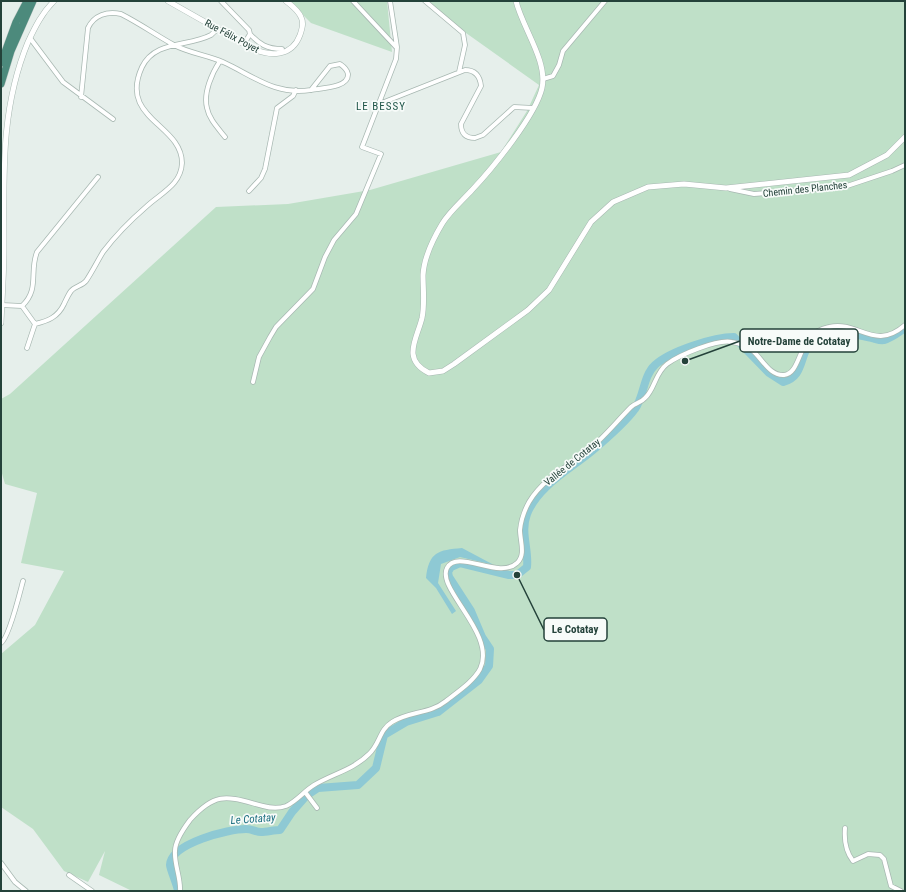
<svg xmlns="http://www.w3.org/2000/svg" width="906" height="892" font-family="'Roboto Condensed',sans-serif">
<style>
.green{fill:#bfe0c8}
.water{fill:#8ec9d4}
.lines{fill:none;stroke-linecap:round;stroke-linejoin:round}
.river{stroke:#8ec9d4;stroke-width:8}
.minor-casing{stroke:#a8b8b2;stroke-width:5.5}
.tertiary-casing{stroke:#a8b8b2;stroke-width:6}
.trunk-casing{stroke:#c2cac8;stroke-width:8}
.minor{stroke:#fff;stroke-width:4}
.tertiary{stroke:#fff;stroke-width:5}
.trunk{stroke:#4c8a7c;stroke-width:7}
.labels{text-anchor:middle;dominant-baseline:central;stroke-width:3.5;stroke-linejoin:round;paint-order:stroke}
.street-label{font-size:10px;fill:#24423a;stroke:#f7fbf9}
.neighbourhood-label{font-size:11px;letter-spacing:1px;fill:#1f5548;stroke:#f7fbf9}
.water-label{font-size:11px;font-style:italic;fill:#1c6f80;stroke:#f7fbf9}
.leader{fill:none;stroke:#24423a;stroke-width:1.5}
.callout-dot{fill:#24423a;stroke:#f7fbf9;stroke-width:1.5}
.callout{fill:#f7fbf9;stroke:#24423a;stroke-width:1.5}
.callout-label{font-size:11px;text-anchor:middle;font-weight:bold;fill:#24423a}
</style>
<rect width="100%" height="100%" fill="#e6efeb"/>
<path class="green" d="M289,1H387L392,52L311,23Z
M421,1H905V891H132L99,875L105,851L88,882L64,871L33,829L1,807V654L35,625L64,571L21,563L37,493L5,484L1,470V399L10,394L216,207L288,204L370,190L501,152L527,111L539,85Z"/>
<path class="water" d="M462,548L494,565L460,557L441,564L438,583L456,611L452,614L436,588L426,578C429,552 438,550 462,548Z"/>
<g class="lines">
<path class="river" d="M178,891C177,884 170,869 170,865C171,843 229,829 246,829C252,829 256,832 261,832C267,832 274,830 280,830L292,812L306,796L318,788L358,785L376,768L384,735L406,722L438,712L479,680L489,666L490,649L482,637L471,611L449,577L448,572L451,567L460,563L509,575H517L527,567C529,549 520,532 527,514C538,486 569,470 592,451C605,440 625,423 635,409C644,397 643,376 655,365C670,351 714,337 734,337L769,373L783,382C807,376 797,351 816,338C833,326 854,335 872,338C876,339 881,341 884,340C892,338 899,332 905,328"/>
<defs>
<path id="minor" d="M221,1L249,30L250,34L244,44
M353,1L396,47
M425,1L463,33L465,45L459,72
M250,34C259,44 267,49 282,49
M30,38L63,82L113,119
M220,61C212,73 203,93 207,108C209,119 218,128 225,137
M543,79L553,76L559,65L563,51L605,1
M81,97L88,28C94,15 107,11 121,14C139,23 156,35 174,45C189,53 207,55 223,62C252,75 275,96 311,90C321,88 349,88 348,74C347,69 344,67 340,64L330,66L311,90
M379,104L465,70C475,70 480,76 481,86L461,124C461,134 466,138 475,138L483,135L514,107L533,108
M730,189L754,194L844,187L892,171L905,165
M249,191L261,178L265,169L277,108L293,96L296,90
M2,305L22,306C40,289 29,272 37,252L98,177
M22,306L35,324L27,348
M35,324C48,321 58,317 64,304C66,300 68,295 71,291C75,286 82,286 86,281C92,272 97,262 103,252C115,236 132,219 147,206C161,193 181,185 182,163C182,124 118,119 142,67C155,40 188,47 211,35C213,33 215,31 218,29
M253,382L259,357L270,337L276,327L313,289L325,257L334,240L356,214L381,154L362,147L396,59L397,47L390,1
M1,643C9,638 20,592 23,581
M305,792L317,808
M845,828C844,840 845,851 853,861L868,854L880,855L884,859L891,886L901,891
M1,863L15,882L26,891
M69,875L92,891
M180,891C181,878 174,864 175,851C175,841 184,828 190,820C217,790 228,797 263,806C270,808 278,809 286,806C297,801 304,791 314,785C332,774 353,770 369,754C380,744 379,730 392,722C409,711 430,714 446,701C457,692 473,682 480,669C497,634 436,589 447,568C457,548 499,580 517,563C526,555 520,541 520,530C521,520 524,511 529,502C542,480 566,467 585,453C602,440 616,422 631,407C635,403 641,403 645,398C655,389 655,373 667,364C679,355 717,339 732,342C739,343 748,347 753,351C763,360 770,376 784,375C803,373 796,333 829,327C859,320 874,352 905,325"/>
<path id="tertiary" d="M168,1L251,48C270,57 292,57 300,35C302,29 304,23 301,17C298,10 292,6 286,1
M516,1C522,27 548,61 542,88C536,115 492,169 472,190C462,201 449,212 442,224C433,239 424,258 423,275C423,289 425,304 422,318C417,339 401,359 429,373L443,371L454,364L528,310L549,290L591,222L613,202L648,187L684,184L726,188L849,175L887,155L905,137
M1,323C2,298 4,273 4,247C4,175 0,110 28,42C35,27 42,13 54,1"/>
<path id="trunk" d="M1,63L16,22L27,1
M1,84L11,51L33,1"/>
</defs>
<use href="#minor" class="minor-casing"/>
<use href="#tertiary" class="tertiary-casing"/>
<use href="#trunk" class="trunk-casing"/>
<use href="#minor" class="minor"/>
<use href="#tertiary" class="tertiary"/>
<use href="#trunk" class="trunk"/>
</g>
<g class="labels">
<g class="street-label">
<text transform="translate(232 36) rotate(28)">Rue Félix Poyet</text>
<text transform="translate(805 189) rotate(-6)">Chemin des Planches</text>
<text transform="translate(572 462) rotate(-39)">Vallée de Cotatay</text>
</g>
<g class="neighbourhood-label">
<text x="381" y="106">LE BESSY</text>
</g>
<g class="water-label">
<text transform="translate(253 819) rotate(-4)">Le Cotatay</text>
</g>
</g>
<path class="leader" d="M685 361L740 341M517 575L544 630"/>
<g class="callout-dot">
<circle cx="685" cy="361" r="4"/>
<circle cx="517" cy="575" r="4"/>
</g>
<g class="callout">
<rect x="740" y="329" width="118" height="23" rx="4"/>
<rect x="544" y="618" width="63" height="23" rx="4"/>
</g>
<g class="callout-label">
<text x="799" y="345">Notre-Dame de Cotatay</text>
<text x="575" y="633">Le Cotatay</text>
</g>
<rect width="906" height="892" fill="none" stroke="#24423a" stroke-width="4"/>
</svg>
